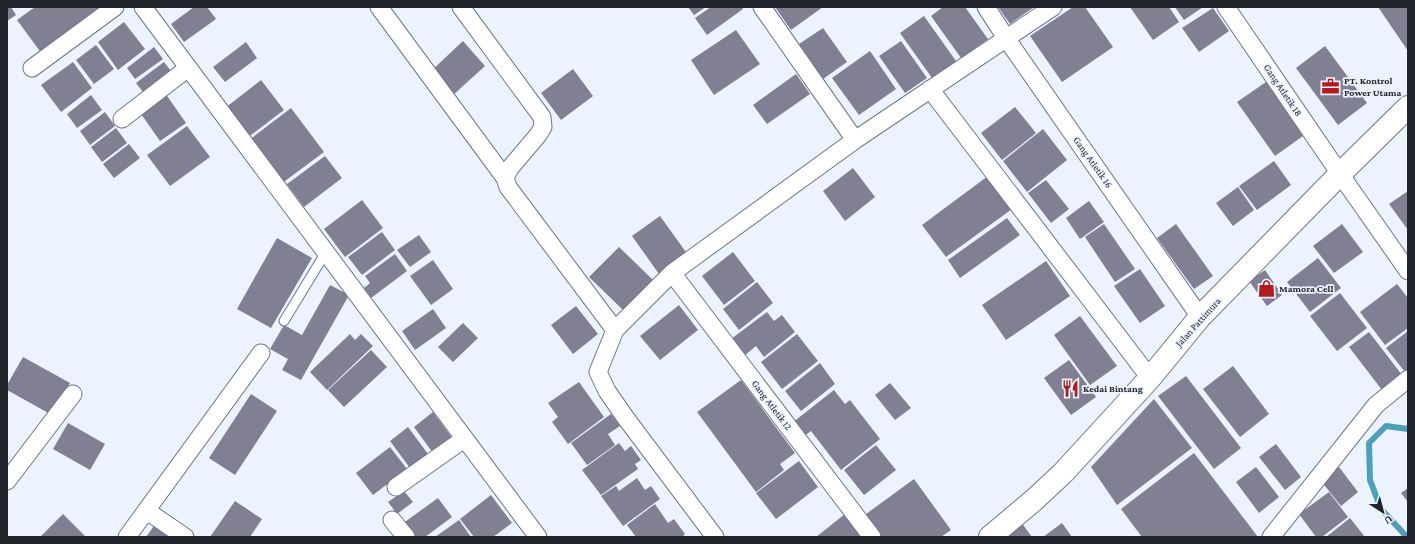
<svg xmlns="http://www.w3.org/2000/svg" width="1415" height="544" font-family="'Crimson Pro',serif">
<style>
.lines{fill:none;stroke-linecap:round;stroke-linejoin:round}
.stream{stroke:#4ea0b6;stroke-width:6}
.building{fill:#817f92}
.lane-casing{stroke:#6e7688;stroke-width:11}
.street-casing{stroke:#6e7688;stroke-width:19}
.secondary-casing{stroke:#6e7688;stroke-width:24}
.lane{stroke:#fff;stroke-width:9}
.street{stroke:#fff;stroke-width:17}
.secondary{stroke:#fff;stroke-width:22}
.labels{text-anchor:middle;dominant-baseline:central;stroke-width:3.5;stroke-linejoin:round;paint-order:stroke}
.poi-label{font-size:10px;font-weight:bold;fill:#20242b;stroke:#ecf2fe;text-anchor:start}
.street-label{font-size:10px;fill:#20242b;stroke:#ecf2fe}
</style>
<rect width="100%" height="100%" fill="#ecf2fe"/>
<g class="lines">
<path class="stream" d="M1407,537L1381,509L1370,480L1369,443L1386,426L1408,429"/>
</g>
<path class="building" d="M7,7H11L16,15L7,21Z
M35,7H105L42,54L17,20Z
M194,7H207L216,19L184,42L171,24Z
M688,7H706L694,15Z
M711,7H742L743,9L707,35L695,18Z
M775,7H823L791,30Z
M943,7H965L988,39L961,58L931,16Z
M998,7H1034L1010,24Z
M1073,7H1085L1113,47L1062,82L1030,36Z
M1130,7H1169L1179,22L1153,40Z
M1175,7H1203L1184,20Z
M1378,7H1408V51Z
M1213,8L1229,31L1199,52L1182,28Z
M924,16L956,61L932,78L900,33Z
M124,22L145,49L118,70L98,42Z
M823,28L847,62L823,79L799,44Z
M736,30L760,64L714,95L691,60Z
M463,41L485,66L452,96L430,72Z
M901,41L927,78L905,93L879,56Z
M246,42L257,58L225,82L213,67Z
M96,45L114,69L94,84L76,60Z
M1325,46L1367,103L1338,125L1296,68Z
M154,47L163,59L135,79L127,68Z
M870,51L896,89L859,115L832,78Z
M73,62L92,88L61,112L41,85Z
M164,62L174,75L146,96L136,83Z
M573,69L593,96L561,120L541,93Z
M796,74L810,94L767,124L753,105Z
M261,80L284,110L247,138L225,108Z
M1266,82L1303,136L1275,156L1237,102Z
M165,93L186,123L160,141L139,111Z
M91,95L102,110L77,128L67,114Z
M1015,107L1036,133L1002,160L981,133Z
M291,108L324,152L281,184L249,140Z
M105,112L115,126L90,145L80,131Z
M187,126L210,157L170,186L147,155Z
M116,128L127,143L102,162L91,147Z
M1043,129L1067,160L1027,192L1003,161Z
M129,144L140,158L114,178L103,164Z
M325,156L342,178L304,207L287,184Z
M1274,161L1291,185L1257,210L1239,186Z
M853,168L875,197L845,221L823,191Z
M988,176L1012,209L946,257L922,225Z
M1046,180L1069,209L1051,223L1028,193Z
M1238,187L1254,210L1233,226L1216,203Z
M1408,191V230L1389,204Z
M362,200L383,228L345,257L324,229Z
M1089,201L1104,222L1080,239L1066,218Z
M660,216L688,255L659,274L632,236Z
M1007,218L1020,235L960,278L948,260Z
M1104,224L1135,269L1115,282L1085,237Z
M1176,224L1213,276L1194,289L1157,238Z
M1342,224L1363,252L1334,273L1313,246Z
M382,232L395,250L362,275L348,257Z
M419,235L431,252L410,267L397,250Z
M277,238L312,258L271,328L237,309Z
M619,247L653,280L623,310L589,277Z
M733,252L755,281L724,305L702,276Z
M395,254L407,271L371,298L364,288L370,283L365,276Z
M1318,258L1341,288L1310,312L1287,282Z
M433,260L453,289L431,305L410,276Z
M1046,261L1070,296L1006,340L982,305Z
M1140,269L1165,306L1140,323L1114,286Z
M1265,270L1282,295L1267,306L1249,281Z
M757,282L773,303L739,330L723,309Z
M1397,284L1408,298V328L1385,345L1360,312Z
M330,285L349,295L301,380L282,370L288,359L270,349L284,325L302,335Z
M1340,293L1367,328L1337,351L1310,316Z
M679,305L698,330L660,360L640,336Z
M576,306L598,334L573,354L551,325Z
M433,309L446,328L415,350L402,331Z
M767,312L774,321L782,315L795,332L764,357L756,346L744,356L731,339Z
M1080,316L1117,366L1090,385L1054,335Z
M463,323L478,338L453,362L438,347Z
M1408,331V370L1405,372L1386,348Z
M1369,332L1402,375L1382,390L1349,347Z
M350,334L355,340L361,334L373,346L327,390L310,372Z
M797,334L818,361L782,389L761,362Z
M371,350L387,367L344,407L328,390Z
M23,357L70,383L52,415L7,390V385Z
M1069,360L1096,397L1071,415L1044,378Z
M820,363L835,384L801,411L785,391Z
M1233,366L1269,414L1240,437L1203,389Z
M1186,376L1241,448L1214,469L1158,396Z
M741,380L795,453L780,464L784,470L756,492L697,412Z
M579,382L604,417L568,444L552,422L558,417L548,403Z
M890,383L911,408L895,420L875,395Z
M834,390L845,404L850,400L880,439L841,470L811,431L803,437L792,423Z
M251,394L277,411L235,475L209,458Z
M1154,399L1192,448L1117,505L1091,467Z
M433,412L455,442L436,457L414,427Z
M611,414L620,426L608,434L615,445L587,465L571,443Z
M68,423L105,444L90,470L53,449Z
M408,427L428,454L410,468L390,441Z
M619,443L625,451L631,446L641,460L635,464L638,469L601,495L582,470Z
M1276,444L1301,477L1285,490L1259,457Z
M876,445L896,470L864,495L844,470Z
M390,447L407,469L373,495L356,473Z
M1194,453L1258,537H1142L1121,509Z
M799,461L818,487L776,519L756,493Z
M1256,467L1279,497L1259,513L1236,482Z
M1339,467L1358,492L1341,506L1321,481Z
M637,478L645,490L651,486L660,499L623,526L601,496L616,486L619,491Z
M914,479L951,530L941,537H877L862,517Z
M1408,488V502L1401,493Z
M404,491L413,502L397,514L388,502Z
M1329,492L1348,517L1322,537H1316L1299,514Z
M491,495L512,523L493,537H474L460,519Z
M438,498L452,517L425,537H412L402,524Z
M235,501L262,519L250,537H210Z
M655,504L668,523L674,519L685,534L682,537H636L627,525Z
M63,514L86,537H40Z
M845,514L863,537H816Z
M1350,518L1365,537H1326Z
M459,520L471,537H435Z
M1021,522L1032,537H1000Z
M156,523L175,537H146Z
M1062,523L1072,537H1043Z"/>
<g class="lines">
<defs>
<path id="lane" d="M284,321L326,252"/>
<path id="street" d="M143,7L538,537
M379,7L505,178
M461,7L542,117L543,127L538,135L510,168L505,178L508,187L615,330L598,372L607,391L625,417L715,537
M762,7L855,140L1053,7
M986,7L1006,38L1200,317
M1226,7L1340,174L1408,271
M32,68L115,7
M930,89L1150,378
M122,119L188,68
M672,273L872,537
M615,330L672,273L855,140
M7,481L73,394
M396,487L464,439
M147,511L185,537
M392,520L406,537
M127,537L261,353
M1271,537L1376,405L1408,379"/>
<path id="secondary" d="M990,537L1034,500L1063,473L1150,378L1200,317L1340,174L1408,107"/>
</defs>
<use href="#lane" class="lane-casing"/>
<use href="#street" class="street-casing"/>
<use href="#secondary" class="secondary-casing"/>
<use href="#lane" class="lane"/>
<use href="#street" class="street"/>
<use href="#secondary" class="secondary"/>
</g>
<defs>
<symbol id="office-bare" viewBox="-9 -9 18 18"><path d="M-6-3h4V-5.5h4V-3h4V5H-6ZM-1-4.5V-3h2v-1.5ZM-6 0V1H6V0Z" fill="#af1d1f" stroke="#ecf2fe" stroke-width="2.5" paint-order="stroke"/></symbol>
<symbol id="shop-bare" viewBox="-9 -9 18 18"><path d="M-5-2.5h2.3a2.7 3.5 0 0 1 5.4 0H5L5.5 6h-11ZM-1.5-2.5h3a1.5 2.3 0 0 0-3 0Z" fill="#af1d1f" stroke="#ecf2fe" stroke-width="2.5" paint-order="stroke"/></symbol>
<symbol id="restaurant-bare" viewBox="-9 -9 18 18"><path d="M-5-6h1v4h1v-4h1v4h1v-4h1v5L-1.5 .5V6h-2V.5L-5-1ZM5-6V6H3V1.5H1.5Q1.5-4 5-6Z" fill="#af1d1f" stroke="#ecf2fe" stroke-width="2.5" paint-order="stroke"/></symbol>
</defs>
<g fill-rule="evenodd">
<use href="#office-bare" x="1318" y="74" width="25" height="25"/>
<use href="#shop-bare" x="1254" y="276" width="25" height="25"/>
<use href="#restaurant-bare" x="1058" y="376" width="25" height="25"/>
</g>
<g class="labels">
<g class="poi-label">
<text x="1344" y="80">PT. Kontrol<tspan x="1344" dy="12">Power Utama</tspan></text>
<text x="1279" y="288">Mamora Cell</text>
<text x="1083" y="388">Kedai Bintang</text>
</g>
<g class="street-label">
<text transform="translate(1283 90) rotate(56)">Gang Atletik 18</text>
<text transform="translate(1093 162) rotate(55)">Gang Atletik 16</text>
<text transform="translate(1198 322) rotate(-48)">Jalan Pattimura</text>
<text transform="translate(772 405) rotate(53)">Gang Atletik 12</text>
</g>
</g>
<rect width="1415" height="544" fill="none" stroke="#20242b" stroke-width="16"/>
<g transform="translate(1383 512) rotate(144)" stroke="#ecf2fe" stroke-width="3" paint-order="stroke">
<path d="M0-3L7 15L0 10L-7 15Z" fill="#20242b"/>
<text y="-6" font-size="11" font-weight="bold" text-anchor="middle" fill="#20242b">U</text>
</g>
</svg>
